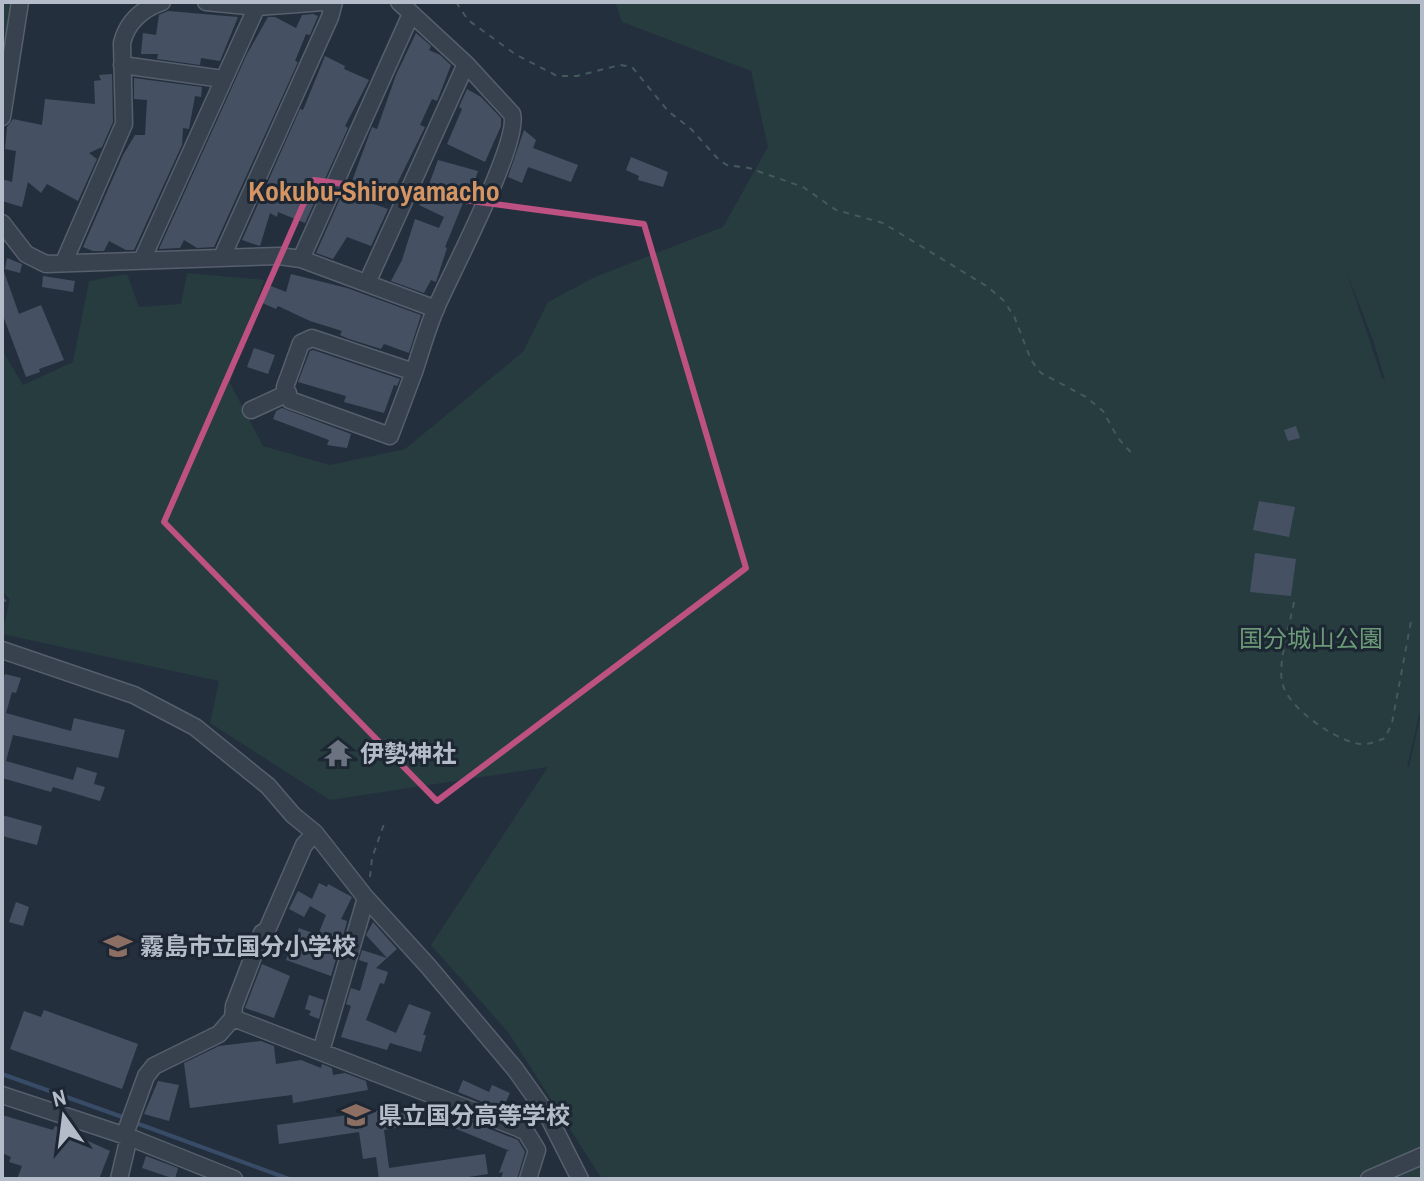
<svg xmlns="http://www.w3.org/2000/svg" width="1424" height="1181" font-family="'Archivo Narrow','Noto Sans JP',sans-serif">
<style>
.green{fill:#263c3f;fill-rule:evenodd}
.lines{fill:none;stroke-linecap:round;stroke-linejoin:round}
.stream{stroke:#394c67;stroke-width:4}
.building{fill:#455162}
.minor-casing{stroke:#565f6c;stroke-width:19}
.path{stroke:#44595c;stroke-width:2;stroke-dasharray:6 6;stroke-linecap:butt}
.minor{stroke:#38414e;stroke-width:16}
.marked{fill:none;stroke:#bd5182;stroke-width:6;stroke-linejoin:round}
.labels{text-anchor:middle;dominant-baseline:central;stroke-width:6;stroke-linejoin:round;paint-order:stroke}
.park-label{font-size:24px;fill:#6b9a76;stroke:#1d2633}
.poi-label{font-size:24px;font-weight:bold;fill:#b4bcc9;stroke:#1d2633;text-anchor:start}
.quarter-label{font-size:28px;font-weight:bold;fill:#d59563;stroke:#1d2633}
</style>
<rect width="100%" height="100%" fill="#242f3e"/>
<path class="green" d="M2,2H14L6,41H2Z
M615,2H1422V703L1407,767H1409L1422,709V1179H602L508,1032L431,945L548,767L330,800L210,723L219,681L2,634L10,599L2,591V350L23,385L73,362L89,281L127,274L139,307L181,304L187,273L264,280L230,383L263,446L330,465L405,449L523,352L548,302L595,277L723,227L768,147L751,71L622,22ZM1347,273L1373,340L1385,380L1382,378Z"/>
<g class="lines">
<path class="stream" d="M2,1074L128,1119
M136,1123L289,1179"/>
</g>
<path class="building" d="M168,11L238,17L220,61L201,58L200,65L157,59L158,54H141L143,33L156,35L159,15Z
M313,14L318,16L310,35L306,34L295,61L298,62L214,247L197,248L184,240L180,248L159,249L247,54L268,17H275L296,28L302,15Z
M416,33L431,46L429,50L440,55L451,65L437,101L432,99L420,125L425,127L393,192L370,181L362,200L388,209L371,246L347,237L333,259L316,253L347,183L351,184L372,127L377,129L396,75Z
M325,56L345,66L344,69L369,80L345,126L348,128L305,223L278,212L277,217L270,213L260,246L242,240L300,109L303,110Z
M112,74L113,122L102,147L89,153L97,159L78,201L47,184L41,193L28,182L22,207L2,201V179L12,182L16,151L5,149L7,127L13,119L42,125L45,99L95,104L94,81L101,80L99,75Z
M134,78L202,87L201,97L195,96L189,129L183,128L182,145L134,250H126L109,241L104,251H93L83,247L123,155L135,135H145L147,100L134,99Z
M467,89L481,97L501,118V126L485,162L447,144L462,109L459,107Z
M524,130L536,140L533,148L578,165L571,182L528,167L522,183L508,177Z
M631,157L668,172L663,187L638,180L639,176L626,170Z
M438,160L478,171L467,205L463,203L445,247L447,248L436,282L431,280L424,293L391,281L402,260L415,219L439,228L444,217L419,205L422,203L416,200L423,186L428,187Z
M7,258L22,264L20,273L5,269Z
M3,269L19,314L41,305L64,360L39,369L40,372L26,377L2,313Z
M291,274L347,288L421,315L409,353L384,344L381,349L349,339L340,335L342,331L310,321L278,306L276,309L260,302L266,284L286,292Z
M43,276L75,281L73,292L42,287Z
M254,348L275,355L268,374L247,367Z
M313,350L400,379L397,386L394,385L384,413L344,402L346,396L298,382L310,351Z
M282,408L351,434L347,448L327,445L329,440L273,419L276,411Z
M1296,426L1300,438L1288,441L1284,430Z
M1259,501L1295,507L1289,537L1253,530Z
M1255,553L1296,559L1291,596L1250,592Z
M5,674L21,678L16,693L12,692L6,713L71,731L74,718L125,730L118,758L13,735L6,761L73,780L77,767L97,773L94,784L105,787L100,801L53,787L51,792L2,778V684Z
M2,815L42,826L37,845L2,836Z
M319,883L327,887L328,884L352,897L341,919L347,921L345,929L331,976L286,960L299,928L318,935L326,915L310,906L304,917L289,909L298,891L312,899Z
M16,902L29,907L23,926L9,922Z
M373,922L397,949L376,968L388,972L384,984L380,983L366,1020L396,1033L409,1004L431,1012L423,1035H426L421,1052L390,1043L387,1050L341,1037L351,1006L346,1004L350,991L351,988L360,991L368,963L359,960L362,950L387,958L366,935Z
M262,964L290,976L274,1018L245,1008Z
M309,995L324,1000L319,1019L309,1015L311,1011L305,1009Z
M44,1010L138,1044L122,1089L10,1049L24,1011L41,1017Z
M261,1041L274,1046L276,1064L301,1060L321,1068L322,1064L332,1068L333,1075L345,1073L366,1081L368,1090L293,1103L292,1095L190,1108L184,1063L219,1046Z
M463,1080L489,1092L492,1085L510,1093L502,1110L458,1092Z
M158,1081L179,1085L169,1121L144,1114Z
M411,1106L414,1125L384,1130L389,1168L485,1154L488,1174L455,1179H379L376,1157L363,1159L359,1132L279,1144L277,1125Z
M2,1115L53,1130L55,1126L110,1151L99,1179H17L22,1166L9,1162L11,1157L2,1153Z
M459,1117L518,1140L525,1152L517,1179H501L503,1172L499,1173L507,1151H510L454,1128Z
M146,1156L178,1168L175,1179L142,1168Z"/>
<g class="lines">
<defs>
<path id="minor" d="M206,2L257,7L324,2
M399,2L466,64L512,114C521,141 450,275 436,308C427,329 421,351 414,372
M122,65L223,79
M2,117L20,2
M2,223L26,254L46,264L279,256L301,259L436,309
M222,257L330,17L334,2
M301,259L411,14
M142,260L259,2
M64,262L124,124L122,43C127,22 142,9 162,2
M367,283L466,64
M312,338L414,372L390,436L290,400L285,387L301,343Z
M251,410L288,393
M2,650L134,695L195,727L268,786L293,815L315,833L366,898L428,966L515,1069L547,1114L580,1179
M315,833L304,845L267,930L262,933L234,1006L233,1018L518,1128L526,1132L537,1150L528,1179
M321,1051L366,898
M2,1095L129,1137L234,1179
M119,1179L129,1137L125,1134L146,1076L154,1066L219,1034L233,1018
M1369,1179L1422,1156"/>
</defs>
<use href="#minor" class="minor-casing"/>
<path class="path" d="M456,2L468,20L515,54L557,76H577L620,65L632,67L668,111L691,129L719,160L727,165L749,168L803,187L836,210L883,223L988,287L1003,300L1014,316L1031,360L1041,373L1086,397L1103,411L1118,438L1134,456
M33,3L46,2
M2,597L6,602L2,603
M1294,602C1290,624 1278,661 1282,682C1287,707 1331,737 1355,743C1365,746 1376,742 1385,738L1392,723L1412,616
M370,877L372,858L385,821"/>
<use href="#minor" class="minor"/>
</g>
<path class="marked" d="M314,180L644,224L746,568L437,801L164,522Z"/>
<defs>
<symbol id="temple-bare" viewBox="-9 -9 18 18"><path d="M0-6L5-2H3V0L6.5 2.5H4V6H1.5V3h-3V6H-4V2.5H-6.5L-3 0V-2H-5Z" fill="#6b7280" stroke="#1d2633" stroke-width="2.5" paint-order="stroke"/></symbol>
<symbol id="school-bare" viewBox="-9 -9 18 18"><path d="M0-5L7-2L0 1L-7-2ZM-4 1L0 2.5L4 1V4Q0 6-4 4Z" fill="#8d6e63" stroke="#1d2633" stroke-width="2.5" paint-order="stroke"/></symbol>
</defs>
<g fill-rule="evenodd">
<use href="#temple-bare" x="318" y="733" width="40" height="40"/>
<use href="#school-bare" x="98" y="926" width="40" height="40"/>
<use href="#school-bare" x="336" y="1095" width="40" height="40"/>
</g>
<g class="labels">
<g class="park-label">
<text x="1311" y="638">国分城山公園</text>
</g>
<g class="poi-label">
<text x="360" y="753">伊勢神社</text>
<text x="140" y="946">霧島市立国分小学校</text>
<text x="378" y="1115">県立国分高等学校</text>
</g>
<g class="quarter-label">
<text x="374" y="191">Kokubu-Shiroyamacho</text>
</g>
</g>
<rect width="1424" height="1181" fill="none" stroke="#b4bcc9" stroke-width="8"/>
<g transform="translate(64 1117) rotate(346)" stroke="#1d2633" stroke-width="6" paint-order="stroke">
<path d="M0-6L14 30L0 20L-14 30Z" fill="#b4bcc9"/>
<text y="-12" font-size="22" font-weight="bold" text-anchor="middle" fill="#b4bcc9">N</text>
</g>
</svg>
